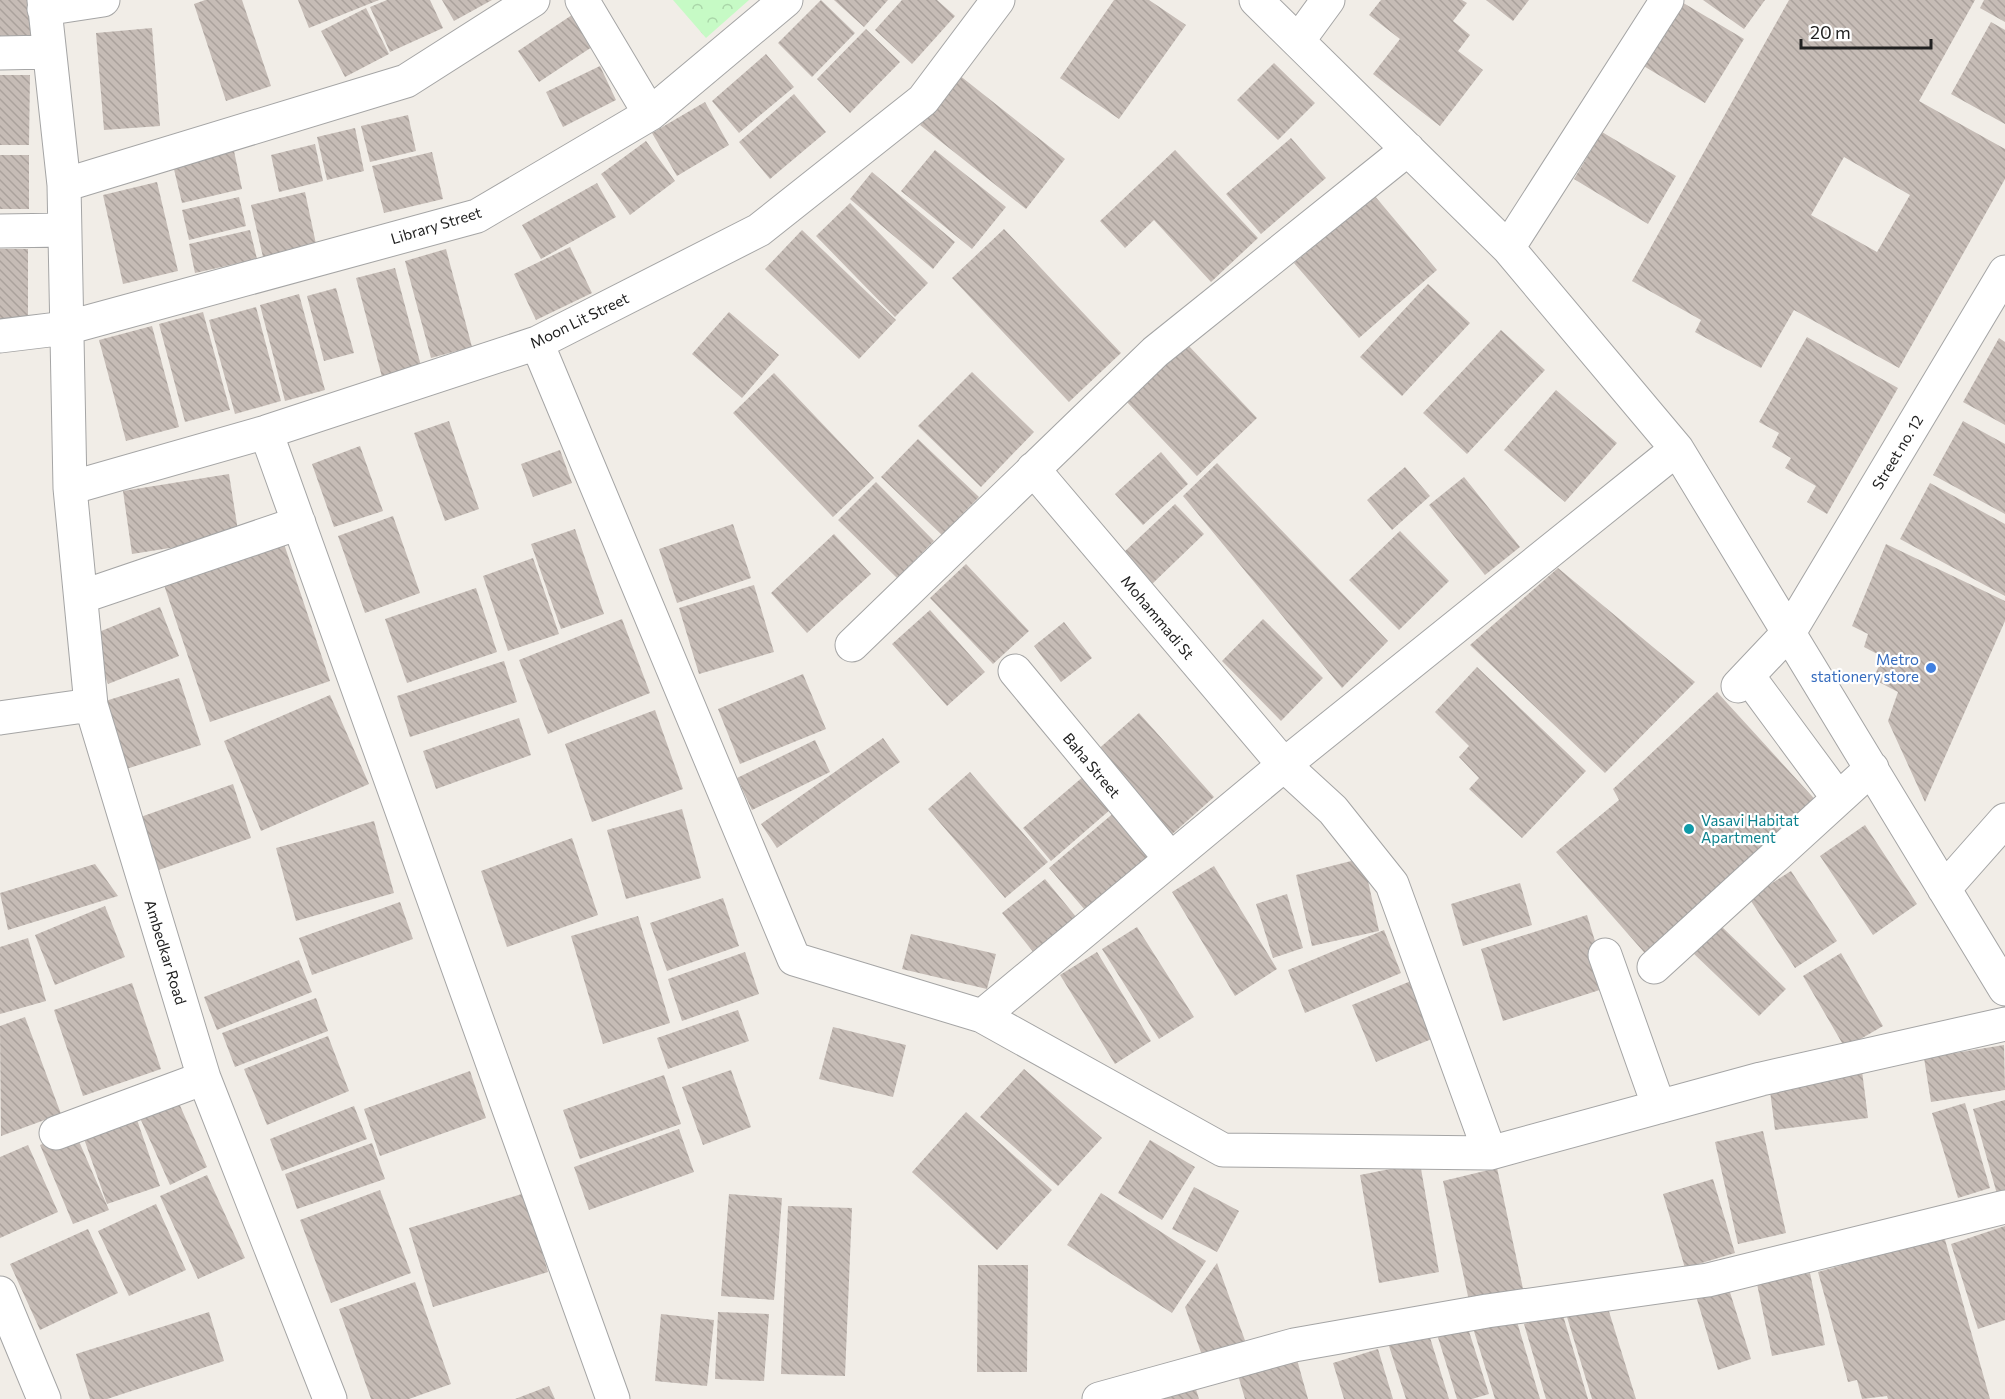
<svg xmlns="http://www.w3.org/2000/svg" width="2005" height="1399" font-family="Commissioner,sans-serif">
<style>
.park{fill:url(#park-crowns)}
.building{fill:url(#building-back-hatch);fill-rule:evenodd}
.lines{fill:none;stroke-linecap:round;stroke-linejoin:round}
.minor-casing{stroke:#a5a5a5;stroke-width:35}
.minor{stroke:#fff;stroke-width:33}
.shop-dot{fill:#3f7fe0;stroke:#fff;stroke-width:2}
.culture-dot{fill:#0f9aa8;stroke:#fff;stroke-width:2}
.labels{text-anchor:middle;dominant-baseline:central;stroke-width:4.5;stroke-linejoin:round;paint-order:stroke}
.street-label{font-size:15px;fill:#212121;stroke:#fff}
.shop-label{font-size:15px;fill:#366cbe;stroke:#fff;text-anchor:end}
.culture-label{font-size:15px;fill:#0d838f;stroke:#fff;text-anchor:start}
</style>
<defs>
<pattern id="park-crowns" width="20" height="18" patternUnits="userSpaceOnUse" patternTransform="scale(1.5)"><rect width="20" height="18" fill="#c6fac5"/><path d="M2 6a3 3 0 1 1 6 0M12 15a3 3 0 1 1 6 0" fill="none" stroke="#aad6a9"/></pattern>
<pattern id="building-back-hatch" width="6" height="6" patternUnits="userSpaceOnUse" patternTransform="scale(1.5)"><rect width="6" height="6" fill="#c6bcb6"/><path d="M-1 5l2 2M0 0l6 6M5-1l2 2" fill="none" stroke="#aaa19c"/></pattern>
</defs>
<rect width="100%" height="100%" fill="#f1ede7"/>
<path class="park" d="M673,0H749L706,38Z"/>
<path class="building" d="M0,0H37L36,37H0Z
M205,0H242L271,86L226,101L194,4Z
M298,0H379L309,28Z
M387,0H430L443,28L390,52L370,7Z
M442,0H492L454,21Z
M821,0L855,33L812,77L778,43Z
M834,0H888L864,27Z
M902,0H937L955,16L912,64L875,30Z
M1114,0H1149L1186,25L1119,119L1060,78Z
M1381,0H1462L1467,3L1453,21L1470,35L1458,51L1483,70L1440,126L1373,74L1400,39L1369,15Z
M1486,0H1529L1513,21Z
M1703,0H1765L1744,29Z
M1789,0H1975L1919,101L2005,149V179L1899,368L1794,310L1761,368L1695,332L1701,320L1632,281ZM1844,157L1910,195L1877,252L1811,215Z
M1984,0H2005V22L1980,8Z
M1680,1L1744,39L1705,103L1642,65Z
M366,8L389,54L345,77L321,31Z
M575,13L595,45L539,82L518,51Z
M1991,22L2005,30V124L1951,94Z
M152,28L160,126L104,130L96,33Z
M866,29L900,62L850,113L817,79Z
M766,54L794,87L739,133L712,101Z
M1274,63L1315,103L1278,140L1237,100Z
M600,66L616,100L563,127L546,92Z
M0,75H30L29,145H0Z
M959,75L1065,159L1026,209L920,125Z
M794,94L826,132L770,179L739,142Z
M705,102L729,145L677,176L652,133Z
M408,115L416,151L370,162L361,126Z
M355,128L364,171L327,180L317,137Z
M1602,132L1676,176L1648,224L1574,179Z
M1291,138L1326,178L1261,234L1226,194Z
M646,141L675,181L630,215L601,174Z
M315,144L323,181L279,192L271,155Z
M935,150L1006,207L972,249L901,191Z
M1175,150L1258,238L1211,282L1154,220L1125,248L1100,221Z
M234,151L242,189L182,203L173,165Z
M432,152L443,199L384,213L372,166Z
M0,155H29V209H0Z
M872,172L955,242L933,269L850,199Z
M157,182L178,271L123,284L103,195Z
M597,183L616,217L541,259L522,225Z
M305,192L316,244L263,257L251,205Z
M1374,195L1437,270L1359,338L1294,263Z
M239,197L246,226L189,240L182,210Z
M850,203L928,283L895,317L816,236Z
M1004,229L1121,353L1069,402L952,278Z
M250,230L257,259L195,273L189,244Z
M802,230L896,320L859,359L765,269Z
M570,247L592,293L536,320L514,274Z
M0,249H28V320H0Z
M446,249L472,347L431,358L405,261Z
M395,268L421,366L382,377L356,278Z
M1428,284L1470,323L1402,396L1360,357Z
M336,288L354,353L324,361L307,296Z
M299,294L325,390L285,401L260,305Z
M256,307L281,401L235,414L209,320Z
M203,312L230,410L185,422L159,324Z
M729,312L779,355L742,398L692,354Z
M152,326L179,427L126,441L99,340Z
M1501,330L1545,370L1467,454L1423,413Z
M1807,337L1898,388L1827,514L1807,502L1816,486L1785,468L1791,458L1772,447L1779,433L1759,422Z
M1999,338L2005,342V425L1963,402Z
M1187,344L1257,418L1197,476L1127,402Z
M972,372L1034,432L981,487L918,426Z
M774,373L874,478L833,517L733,413Z
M1556,390L1617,443L1565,502L1504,450Z
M449,421L479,509L445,521L414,433Z
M1963,421L2005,444V514L1933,475Z
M918,439L979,497L942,535L881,477Z
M360,446L383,511L334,527L312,464Z
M560,450L572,483L533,497L521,464Z
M1161,452L1188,484L1143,525L1115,494Z
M1217,463L1388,641L1342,688L1183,496Z
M1405,467L1430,496L1392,530L1367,500Z
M229,474L239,537L132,554L123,491Z
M1464,477L1520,547L1485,575L1429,505Z
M876,482L934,541L897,578L838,520Z
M1930,483L2005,524V596L1900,539Z
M1175,504L1204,534L1151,585L1122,554Z
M393,516L420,593L365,613L338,536Z
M733,524L751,578L677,603L659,549Z
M575,529L604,614L561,629L531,544Z
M1400,531L1449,581L1399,630L1349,580Z
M834,534L871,574L807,633L771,593Z
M282,538L330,681L210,722L162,579Z
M1886,544L2005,601V621L1925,802L1888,721L1898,692L1873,679L1883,657L1864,647L1868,634L1852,626Z
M533,558L559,634L508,651L483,576Z
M966,564L1029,631L993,664L930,598Z
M1558,568L1695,682L1605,773L1470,645Z
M754,585L774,652L699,674L679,608Z
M476,588L497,652L407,683L385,619Z
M160,607L179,656L108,684L89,636Z
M930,610L985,672L947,706L892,644Z
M622,619L650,693L548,734L519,660Z
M1263,619L1323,678L1281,721L1222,661Z
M1064,622L1092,658L1061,682L1034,646Z
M504,661L517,702L410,737L397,696Z
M1477,667L1586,771L1522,838L1469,789L1479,778L1459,757L1469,746L1435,712Z
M803,674L826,729L740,764L718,709Z
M179,678L201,745L120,771L99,703Z
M1717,692L1820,805L1650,959L1556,852L1619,800L1613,789Z
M330,695L369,784L261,831L224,741Z
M655,710L683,789L592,822L565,744Z
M1139,713L1214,797L1169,837L1094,753Z
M519,718L531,755L436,789L423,751Z
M883,738L900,762L777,848L761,824Z
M815,740L830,772L752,810L737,778Z
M970,772L1048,862L1005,898L928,809Z
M1084,776L1111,809L1051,861L1023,828Z
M233,784L251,838L153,872L135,819Z
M682,809L701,878L626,899L607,830Z
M1116,811L1152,853L1085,910L1049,868Z
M374,821L394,893L296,921L276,848Z
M1865,825L1917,904L1873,935L1820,856Z
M572,838L598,915L507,947L481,871Z
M1363,858L1379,931L1312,946L1296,875Z
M95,864L118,896L8,930L0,893Z
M1214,866L1277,969L1235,996L1172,892Z
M1791,871L1837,941L1795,968L1749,898Z
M1045,879L1077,918L1034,953L1002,913Z
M1520,883L1532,925L1463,946L1451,904Z
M1287,894L1303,948L1273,958L1256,904Z
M723,898L739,946L667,971L650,923Z
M400,902L413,939L312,975L299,938Z
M105,906L125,957L55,985L35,935Z
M1587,915L1609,987L1503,1021L1481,949Z
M638,916L670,1023L603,1044L571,936Z
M1720,925L1786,989L1759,1016L1693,953Z
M1137,927L1194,1017L1159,1039L1102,949Z
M1384,930L1401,973L1305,1013L1288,970Z
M911,934L996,954L987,989L902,969Z
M28,938L46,1001L0,1014V947Z
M745,952L759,994L682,1021L668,979Z
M1097,952L1151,1041L1115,1064L1060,975Z
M1841,953L1883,1026L1845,1048L1803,976Z
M299,960L312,992L217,1030L204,997Z
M1411,981L1434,1038L1376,1062L1352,1005Z
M132,983L161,1069L83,1096L54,1010Z
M316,998L328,1031L235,1067L222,1033Z
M738,1010L749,1041L668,1069L657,1038Z
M25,1017L61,1114L1,1136L0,1026Z
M833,1027L906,1045L893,1097L819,1079Z
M328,1036L349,1091L267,1125L244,1069Z
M2004,1045L2005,1090L1931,1102L1924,1058Z
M1024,1069L1102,1138L1058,1186L980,1117Z
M731,1070L751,1127L703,1145L682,1087Z
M470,1071L486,1118L380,1156L364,1109Z
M1862,1071L1868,1118L1775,1130L1769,1083Z
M664,1075L681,1124L580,1159L563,1110Z
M2005,1100V1191L1997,1194L1973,1109Z
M178,1101L207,1167L170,1185L140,1118Z
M1965,1103L1990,1188L1958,1198L1932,1113Z
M354,1106L367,1139L282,1171L270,1139Z
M966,1112L1052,1190L997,1250L912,1172Z
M136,1117L160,1186L107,1204L83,1136Z
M679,1129L694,1172L589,1210L574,1167Z
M74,1130L109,1210L73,1224L40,1145Z
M1763,1131L1786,1233L1738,1244L1715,1142Z
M1150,1140L1195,1167L1162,1220L1118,1193Z
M372,1143L385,1179L297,1209L285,1174Z
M28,1145L58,1212L0,1238V1157Z
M1420,1163L1439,1272L1379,1283L1360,1175Z
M1497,1168L1525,1298L1471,1310L1443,1181Z
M207,1175L245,1258L198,1279L160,1196Z
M1713,1179L1735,1253L1685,1268L1663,1194Z
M1194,1187L1239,1211L1217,1252L1172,1229Z
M380,1190L411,1273L331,1303L300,1220Z
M525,1193L548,1272L433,1307L409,1228Z
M1101,1193L1206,1261L1172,1313L1067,1245Z
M729,1194L782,1198L774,1300L721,1296Z
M156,1204L186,1270L129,1296L98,1231Z
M788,1206L852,1208L845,1376L781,1374Z
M2005,1226V1320L1978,1329L1951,1244Z
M88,1229L118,1293L40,1330L10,1264Z
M1944,1236L1990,1399H1888L1887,1396L1862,1399L1857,1380L1848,1382L1818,1272Z
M1217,1263L1247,1346L1204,1361L1185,1307Z
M978,1265H1028L1027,1372H977Z
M1810,1273L1825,1345L1772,1356L1757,1284Z
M415,1282L451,1384L409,1399H371L339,1309Z
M1728,1286L1751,1359L1718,1370L1696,1296Z
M1607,1305L1636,1399H1592L1567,1317Z
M209,1312L224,1361L107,1399H90L76,1354Z
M718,1312L769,1314L764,1381L715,1379Z
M1562,1312L1588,1399H1546L1524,1324Z
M661,1314L714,1320L707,1386L655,1381Z
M1515,1315L1540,1399H1495L1473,1328Z
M1466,1322L1489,1394L1472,1399H1457L1436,1331Z
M1428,1331L1449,1399H1406L1388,1343Z
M1378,1349L1393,1399H1344L1333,1363Z
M1296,1356L1308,1399H1245L1237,1372Z
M1192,1377L1199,1399H1148Z
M549,1386L555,1399H515Z"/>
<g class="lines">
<defs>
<path id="minor" d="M44,0L64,185L70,488L91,705L204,1078L330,1399
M582,0L650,114
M1256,0L1508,248L1677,449L2005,989
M44,9L103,0
M1298,41L1328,0
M0,53L49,52
M64,185L406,81L533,0
M0,231L64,230
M1508,248L1667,0
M0,336L66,328L477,216L650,114L786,0
M537,343L794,959L982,1016L1223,1150L1490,1153L1761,1079L2005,1024
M266,432L613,1399
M1033,469L1284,765L1333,810L1392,884L1490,1153
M70,488L266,432L537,343L759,230L923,100L998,0
M81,597L299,523
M852,645L1155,352L1408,149
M1015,671L1170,858
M1748,676L1838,798
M1738,686L1790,631L2005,272
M0,718L91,705
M1944,889L2005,820
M1605,955L1659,1107
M1654,967L1872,768
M982,1016L1284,765L1677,449
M56,1133L204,1078
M0,1293L44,1399
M1099,1399L1294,1345L1487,1311L1708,1280L2005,1207"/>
</defs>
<use href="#minor" class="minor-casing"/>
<use href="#minor" class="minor"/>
</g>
<circle class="shop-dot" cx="1931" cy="668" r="6"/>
<circle class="culture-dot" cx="1689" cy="829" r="6"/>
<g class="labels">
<g class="street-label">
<text transform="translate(436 225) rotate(-17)">Library Street</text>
<text transform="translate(579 320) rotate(-26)">Moon Lit Street</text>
<text transform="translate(1897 452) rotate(-59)">Street no. 12</text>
<text transform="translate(1158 617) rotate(50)">Mohammadi St</text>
<text transform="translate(1092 765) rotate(50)">Baha Street</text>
<text transform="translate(166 952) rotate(73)">Ambedkar Road</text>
</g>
<g class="shop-label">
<text x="1919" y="659">Metro<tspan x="1919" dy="17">stationery store</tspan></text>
</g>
<g class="culture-label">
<text x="1701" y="820">Vasavi Habitat<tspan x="1701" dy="17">Apartment</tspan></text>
</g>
</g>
<path d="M1801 39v9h130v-9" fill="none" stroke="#212121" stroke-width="3"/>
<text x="1810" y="39" font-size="18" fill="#212121" stroke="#ffffff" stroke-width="4.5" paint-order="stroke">20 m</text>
</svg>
